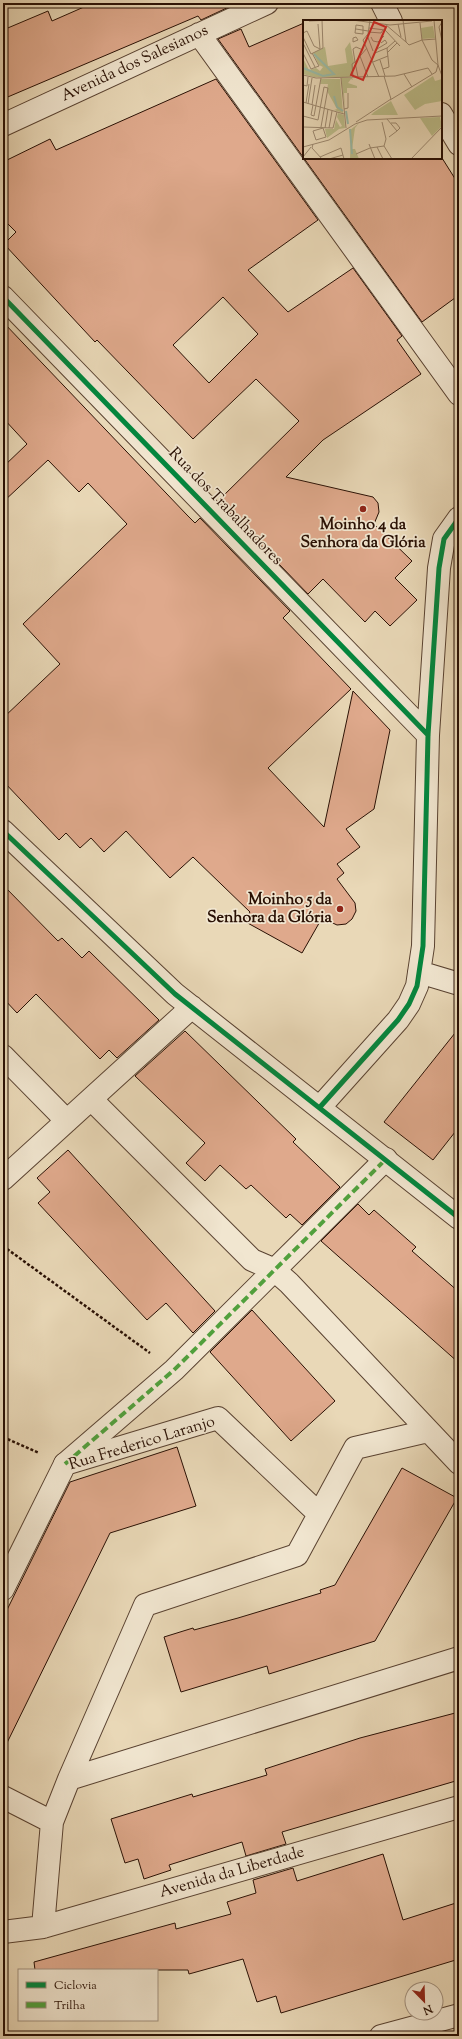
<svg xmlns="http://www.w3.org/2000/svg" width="462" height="2039" font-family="'Sorts Mill Goudy',serif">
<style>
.building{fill:#dfa98c;stroke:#291004;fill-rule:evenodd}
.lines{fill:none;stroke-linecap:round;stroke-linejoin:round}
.pedestrian-casing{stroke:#594231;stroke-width:24}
.minor-casing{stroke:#594231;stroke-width:24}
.tertiary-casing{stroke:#594231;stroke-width:24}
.path{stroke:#291004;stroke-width:2.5;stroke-dasharray:3 2;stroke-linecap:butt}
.pedestrian{stroke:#f1e6d0;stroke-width:22}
.minor{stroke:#f1e6d0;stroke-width:22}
.tertiary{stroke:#f1e6d0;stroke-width:22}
.quiet{stroke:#51a03d;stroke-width:4;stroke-dasharray:8 4;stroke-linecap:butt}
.cycleway-casing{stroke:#f1e6d0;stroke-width:8}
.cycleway{stroke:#00873e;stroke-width:5}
.poi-dot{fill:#8f2418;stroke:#f1e6d0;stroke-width:1.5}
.labels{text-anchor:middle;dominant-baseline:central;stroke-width:3.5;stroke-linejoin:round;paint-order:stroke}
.street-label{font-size:16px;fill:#291004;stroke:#f1e6d0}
.poi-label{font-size:16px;font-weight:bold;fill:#291004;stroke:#f1e6d0}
.inset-river{fill:none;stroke:#99bba9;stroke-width:2}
.inset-road{fill:none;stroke:#9c886f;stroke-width:1}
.view{fill:#d62828;fill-opacity:0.15;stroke:#d62828;stroke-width:2}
.inset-edge{fill:none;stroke:#291004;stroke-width:2}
</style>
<rect width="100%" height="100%" fill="#e9d8b7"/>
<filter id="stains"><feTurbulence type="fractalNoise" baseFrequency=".005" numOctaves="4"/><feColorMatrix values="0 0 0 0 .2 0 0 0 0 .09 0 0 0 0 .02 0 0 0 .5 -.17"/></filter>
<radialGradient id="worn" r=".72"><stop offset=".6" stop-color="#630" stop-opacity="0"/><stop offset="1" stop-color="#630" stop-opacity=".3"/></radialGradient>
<path class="building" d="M93,3H230L231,6L201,20L198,16L3,99V30L48,11L52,21Z
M304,23V158H442L459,185V295L422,322L218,39L241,29L249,47Z
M216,79L318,220L248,270L288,312L353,268L402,336L397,340L421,374L323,440L286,477L373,497L378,503L379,512L374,524L412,561L395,578L417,600L390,626L375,611L365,622L323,579L308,594L218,501L299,421L256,379L193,439L97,340L95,342L4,244L16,232L3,219V162L50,139L56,150ZM223,297L258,334L209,383L173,345Z
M3,322L187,515L195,523L200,518L290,611L283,618L351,689L268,768L324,827L353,691L390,730L374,809L346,829L360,847L337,864L344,873L337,879L355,903L356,911L352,919L346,924L337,925L322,918L302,953L244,921L250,912L193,857L170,878L126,831L104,852L91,838L80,848L66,833L59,840L3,781V718L60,664L23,624L127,524L88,483L79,492L48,460L3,502V467L27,444L3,418Z
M3,885L58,941L62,938L82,958L89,951L159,1020L117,1058L109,1050L100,1059L36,994L17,1013L3,998Z
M459,1028V1127L433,1160L384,1122Z
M185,1031L296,1139L293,1142L340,1187L302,1225L290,1214L286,1218L251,1185L246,1189L220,1165L205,1181L186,1163L205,1143L135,1076Z
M68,1150L215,1311L193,1333L166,1303L147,1320L38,1203L50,1192L37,1178Z
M358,1204L369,1215L374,1210L416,1247L412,1251L459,1292V1363L321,1241Z
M252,1310L335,1401L291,1441L210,1352Z
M177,1447L196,1506L110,1533L3,1751V1618L70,1482Z
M402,1468L457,1498L375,1641L269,1674L267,1666L181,1692L164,1637L193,1628L194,1630L238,1618L321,1593L320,1590L335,1585Z
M459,1712V1780L282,1832L286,1844L246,1856L242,1842L169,1865L171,1870L144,1879L138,1859L125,1863L111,1819L192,1794L193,1797L267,1775L265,1769L360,1738Z
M383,1854L403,1920L459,1902V1959L281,2013L276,1996L257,2002L243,1959L189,1974L188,1970H35L34,1962L175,1923L176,1929L231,1914L227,1902L256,1893L253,1880L293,1868L297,1881Z"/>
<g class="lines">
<defs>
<path id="pedestrian" d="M65,1464L174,1370L386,1159"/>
<path id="minor" d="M382,3L391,21
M199,34L459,394
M441,114L459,144
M3,125L267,3
M3,297L428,735
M3,831L175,994L459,1218
M419,972L459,984
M3,1056L67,1121
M91,1099L252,1260L273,1269L289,1283L459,1463
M320,1107L398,1020L409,1004L417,986L423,946L428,735L439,568L444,539L459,518
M3,1179L192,1007
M3,1589L65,1464L218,1418L319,1514
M69,1779L145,1605L297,1555L355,1448L428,1431
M3,1797L52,1822
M43,1927L52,1822L69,1779L459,1658
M3,1932L43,1927L459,1807"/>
<path id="tertiary" d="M381,2036L459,2015"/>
</defs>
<use href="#pedestrian" class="pedestrian-casing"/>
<use href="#minor" class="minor-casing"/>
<use href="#tertiary" class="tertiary-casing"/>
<path class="path" d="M3,1246L150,1353
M3,1437L39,1453"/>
<use href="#pedestrian" class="pedestrian"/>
<use href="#minor" class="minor"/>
<use href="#tertiary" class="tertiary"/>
<path class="quiet" d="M65,1464L174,1370L386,1159"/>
<defs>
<path id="cycleway" d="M3,297L428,735
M3,831L175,994L459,1218
M320,1107L398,1020L409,1004L417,986L423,946L428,735L439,568L444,539L459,518"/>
</defs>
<use href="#cycleway" class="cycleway-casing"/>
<use href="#cycleway" class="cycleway"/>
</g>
<g class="poi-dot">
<circle cx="363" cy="509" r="4"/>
<circle cx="340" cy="909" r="4"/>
</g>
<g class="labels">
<g class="street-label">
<text transform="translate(135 64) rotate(-25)">Avenida dos Salesianos</text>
<text transform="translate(225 507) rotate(46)">Rua dos Trabalhadores</text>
<text transform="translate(142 1444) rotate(-17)">Rua Frederico Laranjo</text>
<text transform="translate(232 1873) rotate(-16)">Avenida da Liberdade</text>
</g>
<g class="poi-label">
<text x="363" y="525">Moinho 4 da<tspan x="363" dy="18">Senhora da Glória</tspan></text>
<text x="332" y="900" text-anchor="end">Moinho 5 da<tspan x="332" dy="18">Senhora da Glória</tspan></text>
</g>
</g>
<g transform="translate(303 20)">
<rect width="139" height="139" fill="#e9d8b7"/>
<path d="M130,6L132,18L119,19L118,8ZM47,22L51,42L48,57H11L0,54V38L6,50L13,48L17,51L20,47L16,45L10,33L22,27L25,46L44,43L42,29ZM130,56L132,61L139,59V81L122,84L112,90L101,75ZM38,58H49L50,60L48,59L45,63L54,66V68H44V73H41L42,89ZM18,59H37L40,93L31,90L34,89L24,71L25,64H17ZM88,81L95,95H68L71,92ZM35,93L41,95L42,108L36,109L24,118L22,109H31L33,100L37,107L39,106L34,97ZM137,97L139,106L129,116L117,98ZM56,103L52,108L49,129H52L56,139H47L48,115L46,111Z" fill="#bcbd8a"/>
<path class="inset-river" d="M0,48L20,56L31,54L11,34M31,76L34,87L40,91M43,91L45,104M47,109L49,134"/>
<path class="inset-road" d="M49,0L87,5L129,1M67,0L65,14L60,20L76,57M100,0L103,22L106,25L119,20L133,19M131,0L135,45L139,56M6,1L31,0M139,2L136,7L139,21M117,3L119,20L129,40L135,45M15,4L17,29M82,4L103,22M95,4L98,17M53,5L60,6V14L52,13ZM66,8L82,10L97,26M53,9L65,11M65,12L78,13L80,10M0,13L4,11L11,26L17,29M64,15L70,31M0,17L8,34L20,28L19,0M53,17L55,20L50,22V18ZM68,17L70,21L75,22L81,16M0,23L12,47M74,29L84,23L82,20L78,23M85,32L94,23M0,33L8,49L16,46L9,33M72,33L84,28M57,36L65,57M77,40L82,56M52,42L50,29L53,27L60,30M52,42L64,28M52,42L55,57M70,42L85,36M80,49L86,47L84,28L92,21M101,54L109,67M0,55L13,58L92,56L125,48L129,54M81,56L88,79M50,57L49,44L52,42M38,58L43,108M0,65L4,66L5,57M87,80L133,52L135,45M0,82L41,94M3,83L6,64M5,84L9,58M9,85L12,65M10,85L8,95L11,96L18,58M41,89L45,88V73M0,96L15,100L21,67L25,68L18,107M84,99L94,111L86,117M53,102L88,79M79,102L83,119L81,126M88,103H93L97,108L94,111M0,107L30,108L34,92M22,108L25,89M26,108L29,91M10,111L20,108L23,117L13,120L10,111M10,124L9,128L19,139M66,124L72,139M81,126L89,139M0,127L26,120L52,104L64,100L139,96M74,127L80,139M53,134L67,128L81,126M0,137L8,127M17,137L38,128L41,139M26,139L40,135M108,139L139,107"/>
<path class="view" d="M71,2L83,7L60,60L48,55Z"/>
<rect width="139" height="139" class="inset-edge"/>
</g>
<rect width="462" height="2039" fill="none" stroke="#e9d8b7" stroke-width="16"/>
<rect x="4" y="4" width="454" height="2031" fill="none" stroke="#291004" stroke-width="2"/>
<rect x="8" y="8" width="446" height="2023" fill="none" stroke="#291004"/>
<rect x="18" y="1969" width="140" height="52" fill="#f1e6d0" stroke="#a1907e"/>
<rect x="26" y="1982" width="20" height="6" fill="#00873e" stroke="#a1907e"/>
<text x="54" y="1989" font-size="12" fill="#291004">Ciclovia</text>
<rect x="26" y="2002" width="20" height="6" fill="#51a03d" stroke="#a1907e"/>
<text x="54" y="2009" font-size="12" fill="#291004">Trilha</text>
<g transform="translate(424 2001) rotate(157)"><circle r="19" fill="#f1e6d0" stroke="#a1907e"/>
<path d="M0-3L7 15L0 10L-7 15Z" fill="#8f2418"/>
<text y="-6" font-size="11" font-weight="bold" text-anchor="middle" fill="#291004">N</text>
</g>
<rect width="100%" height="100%" filter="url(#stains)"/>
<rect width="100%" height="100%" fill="url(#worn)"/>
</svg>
